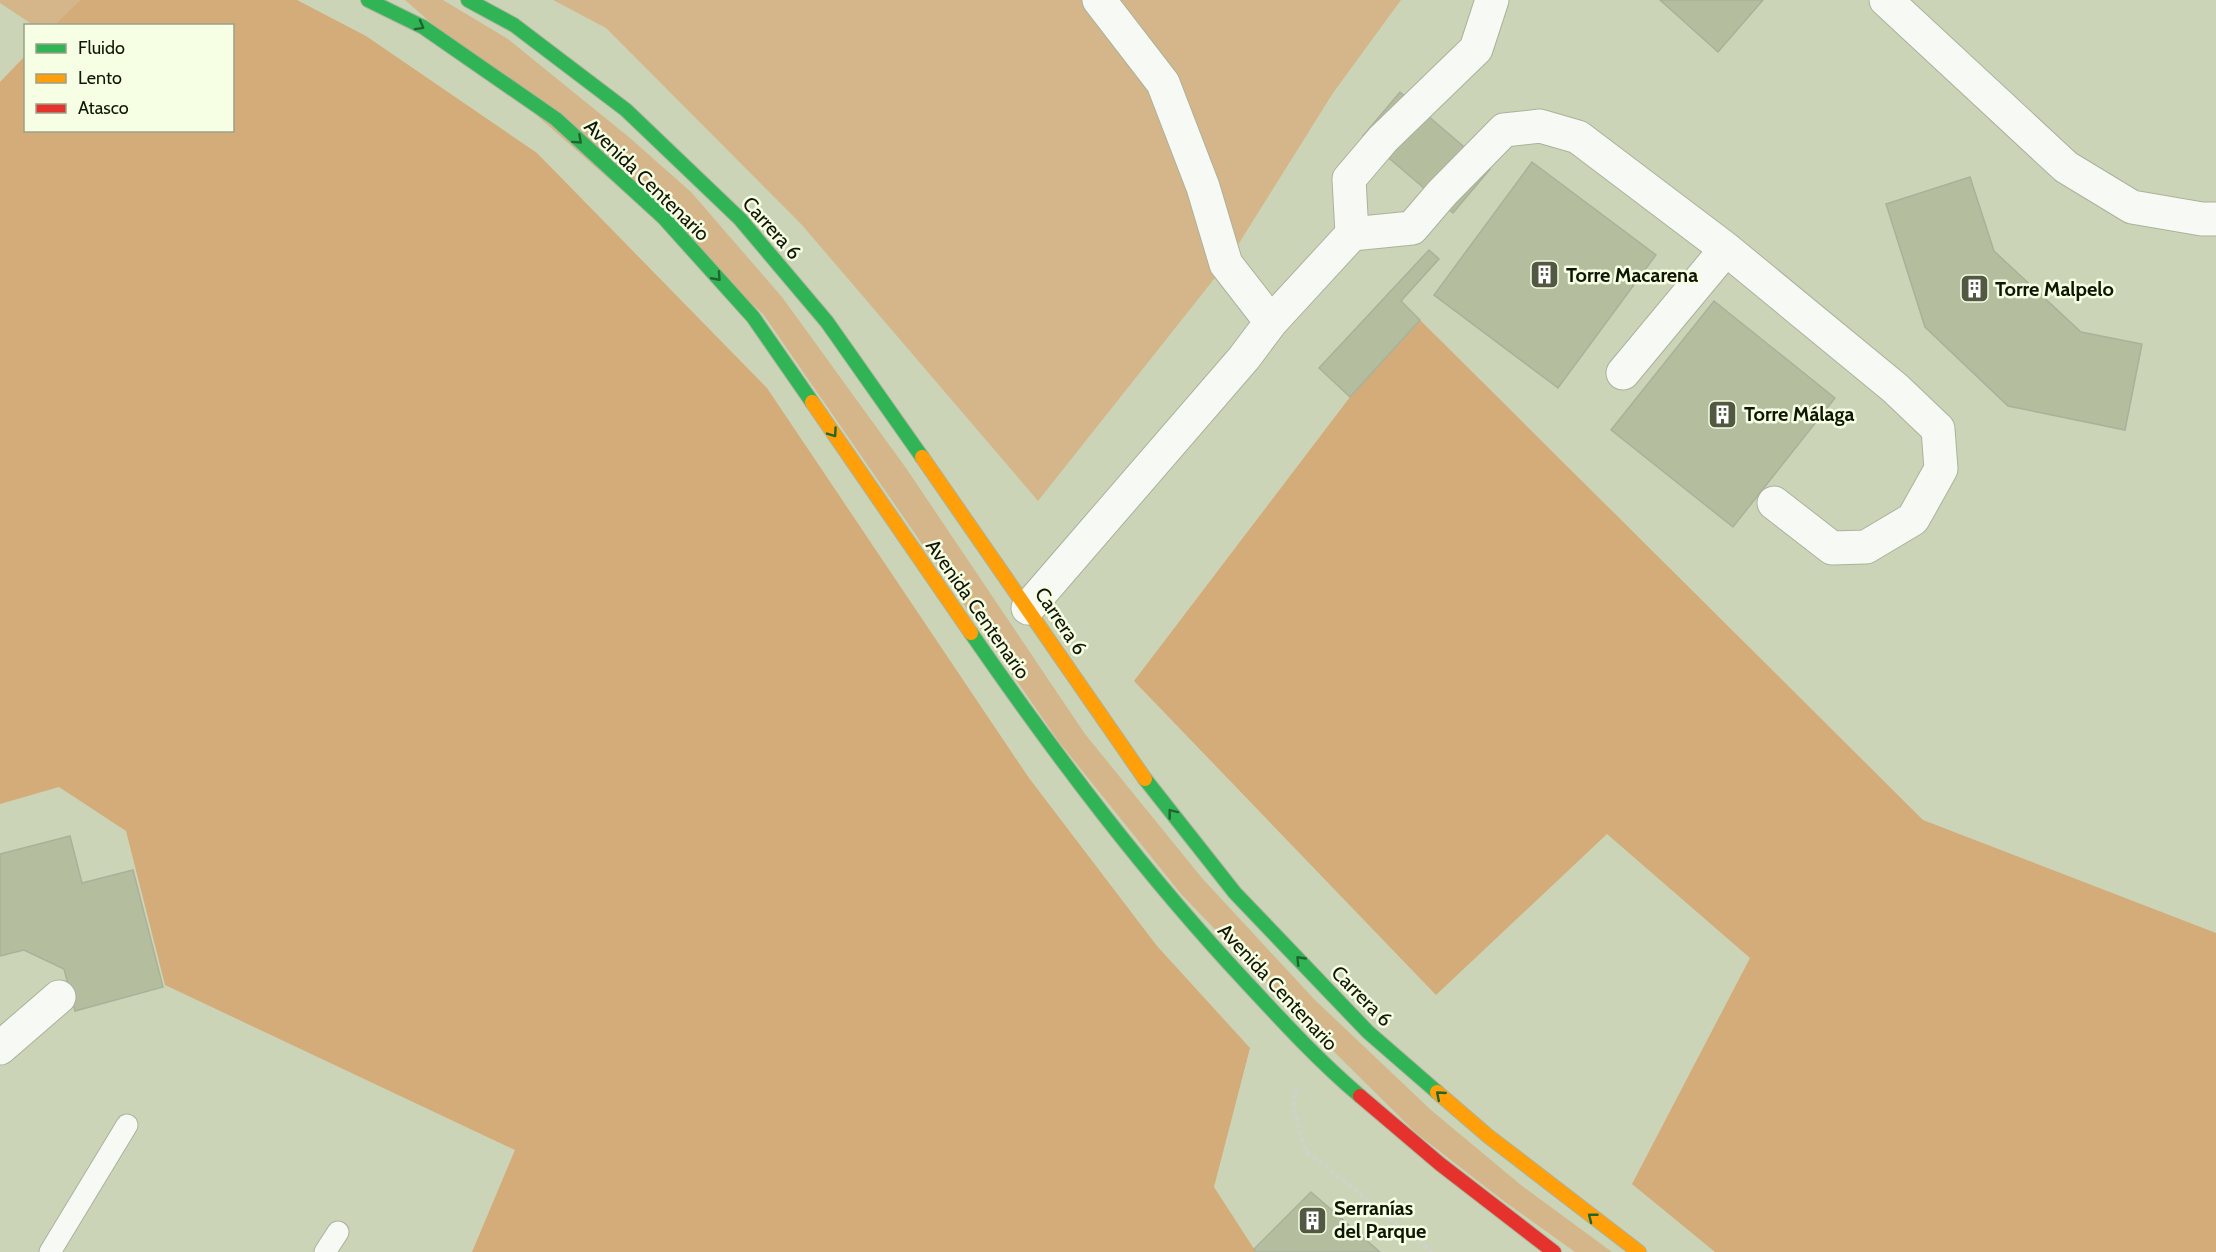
<svg xmlns="http://www.w3.org/2000/svg" width="2216" height="1252" font-family="Cabin,sans-serif">
<style>
.green{fill:#d5b68a}
.forest{fill:#d3ac79}
.building{fill:#b4bd9e;stroke:#aab19b;stroke-width:1.5}
.lines{fill:none;stroke-linecap:round;stroke-linejoin:round}
.lane-casing{stroke:#abb29b;stroke-width:23}
.street-casing{stroke:#abb29b;stroke-width:35}
.fast-casing{stroke:#abb29b;stroke-width:16}
.slow-casing{stroke:#abb29b;stroke-width:16}
.jam-casing{stroke:#abb29b;stroke-width:16}
.path{stroke:#d0d2ca;stroke-width:4;stroke-dasharray:4.5 3;stroke-linecap:butt}
.lane{stroke:#f7f9f4;stroke-width:21}
.street{stroke:#f7f9f4;stroke-width:33}
.fast{stroke:#30b455;stroke-width:14}
.slow{stroke:#ff9f0a;stroke-width:14}
.jam{stroke:#e5322d;stroke-width:14}
.oneway{stroke:#20652c}
.labels{text-anchor:middle;dominant-baseline:central;stroke-width:5;stroke-linejoin:round;paint-order:stroke}
.street-label{font-size:20px;fill:#111603;stroke:#f6fee3}
.poi-label{font-size:20px;font-weight:bold;fill:#111603;stroke:#f6fee3;text-anchor:start}
</style>
<rect width="100%" height="100%" fill="#ccd4b8"/>
<path class="green" d="M0,0H80L55,26L33,25L0,3Z
M405,0H443L508,39L630,138L691,192L782,297L906,468L1085,734L1202,878L1314,999L1431,1110L1521,1185L1612,1252H1575L1505,1202L1416,1133L1299,1017L1181,894L1059,742L763,314Z
M553,0H1401L1333,93L1226,264L1038,501L802,225L606,28Z"/>
<path class="forest" d="M80,0H297L366,36L537,153L767,388L1029,778L1157,946L1250,1048L1214,1187L1256,1252H472L515,1150L165,985L126,831L59,787L0,804V82L25,56L26,130H232V26L55,25Z
M1420,320L1923,820L2216,933V1252H1715L1632,1184L1750,958L1607,834L1436,995L1134,681L1350,397Z"/>
<path class="building" d="M1660,0H1763L1718,52Z
M1400,92L1490,169L1453,213L1363,136Z
M1532,162L1656,255L1558,388L1434,295Z
M1970,177L1994,251L2081,332L2142,344L2125,430L2008,406L1925,327L1886,204Z
M1429,250L1439,259L1401,301L1420,320L1350,397L1319,368Z
M1714,301L1835,398L1733,527L1611,430Z
M70,836L82,883L133,870L163,987L75,1011L64,969L24,950L0,956V854Z
M1311,1192L1380,1252H1256L1254,1249Z"/>
<g class="lines">
<defs>
<path id="lane" d="M50,1252L127,1125
M325,1252L338,1232"/>
<path id="street" d="M1099,0L1163,83L1203,187L1226,264L1271,322
M1886,0L2066,167L2132,207L2202,219H2216
M1352,234L1349,179L1383,139L1476,49L1492,0
M1623,373L1726,249
M1028,608L1244,358L1271,322L1352,234L1412,228L1442,193L1504,130L1540,126L1578,137L1726,249L1895,388L1938,429L1941,469L1913,519L1866,547L1832,548L1774,503
M0,1048L59,997"/>
<path id="fast" d="M368,0L423,27L556,119L663,217L753,317L812,402
M468,0L514,25L626,110L740,219L827,322L922,457
M971,633C1056,756 1145,874 1247,983C1284,1023 1319,1061 1360,1096
M1145,779L1235,893L1368,1032L1437,1092"/>
<path id="slow" d="M812,402L971,633
M922,457L1145,779
M1437,1092L1488,1136L1639,1252"/>
<path id="jam" d="M1360,1096L1440,1164L1554,1252"/>
</defs>
<use href="#lane" class="lane-casing"/>
<use href="#street" class="street-casing"/>
<use href="#fast" class="fast-casing"/>
<use href="#slow" class="slow-casing"/>
<use href="#jam" class="jam-casing"/>
<path class="path" d="M1297,1087L1293,1107L1305,1150L1432,1252"/>
<use href="#lane" class="lane"/>
<use href="#street" class="street"/>
<use href="#fast" class="fast"/>
<use href="#slow" class="slow"/>
<use href="#jam" class="jam"/>
</g>
<defs><path id="oneway-chevron" d="M-2-3.5L2.5 0L-2 3.5" fill="none" stroke-width="1.6" stroke-linecap="round" stroke-linejoin="round" transform="scale(1.5)"/></defs>
<g class="oneway">
<use href="#oneway-chevron" transform="translate(420 26) rotate(29)"/>
<use href="#oneway-chevron" transform="translate(578 140) rotate(42)"/>
<use href="#oneway-chevron" transform="translate(717 277) rotate(48)"/>
<use href="#oneway-chevron" transform="translate(833 433) rotate(55)"/>
<use href="#oneway-chevron" transform="translate(1172 813) rotate(-128)"/>
<use href="#oneway-chevron" transform="translate(1300 960) rotate(-134)"/>
<use href="#oneway-chevron" transform="translate(1440 1095) rotate(-139)"/>
<use href="#oneway-chevron" transform="translate(1592 1217) rotate(-142)"/>
</g>
<defs>
<symbol id="building-square" viewBox="-11 -11 22 22"><rect x="-9" y="-9" width="18" height="18" rx="4" fill="#525842" stroke="#f6fee3"/><path d="M-4-6H4V6H1V3H-1V6H-4ZM-2.5-4.3h1.7v1.8h-1.7ZM.8-4.3h1.7v1.8H.8ZM-2.5-1h1.7V.8h-1.7ZM.8-1h1.7V.8H.8Z" fill="#fff"/></symbol>
</defs>
<g fill-rule="evenodd">
<use href="#building-square" x="1528" y="258" width="33" height="33"/>
<use href="#building-square" x="1958" y="272" width="33" height="33"/>
<use href="#building-square" x="1706" y="398" width="33" height="33"/>
<use href="#building-square" x="1296" y="1204" width="33" height="33"/>
</g>
<g class="labels">
<g class="street-label">
<text transform="translate(647 180) rotate(44)">Avenida Centenario</text>
<text transform="translate(772 228) rotate(48)">Carrera 6</text>
<text transform="translate(978 609) rotate(55)">Avenida Centenario</text>
<text transform="translate(1061 621) rotate(56)">Carrera 6</text>
<text transform="translate(1278 987) rotate(47)">Avenida Centenario</text>
<text transform="translate(1362 996) rotate(45)">Carrera 6</text>
</g>
<g class="poi-label">
<text x="1566" y="275">Torre Macarena</text>
<text x="1995" y="289">Torre Malpelo</text>
<text x="1744" y="414">Torre Málaga</text>
<text x="1334" y="1208">Serranías<tspan x="1334" dy="23">del Parque</tspan></text>
</g>
</g>
<rect x="24" y="24" width="210" height="108" fill="#f6fee3" stroke="#9aa189" stroke-width="1.5"/>
<rect x="36" y="44" width="30" height="9" fill="#30b455" stroke="#9aa189" stroke-width="1.5"/>
<text x="78" y="54" font-size="18" fill="#111603">Fluido</text>
<rect x="36" y="74" width="30" height="9" fill="#ff9f0a" stroke="#9aa189" stroke-width="1.5"/>
<text x="78" y="84" font-size="18" fill="#111603">Lento</text>
<rect x="36" y="104" width="30" height="9" fill="#e5322d" stroke="#9aa189" stroke-width="1.5"/>
<text x="78" y="114" font-size="18" fill="#111603">Atasco</text>
</svg>
